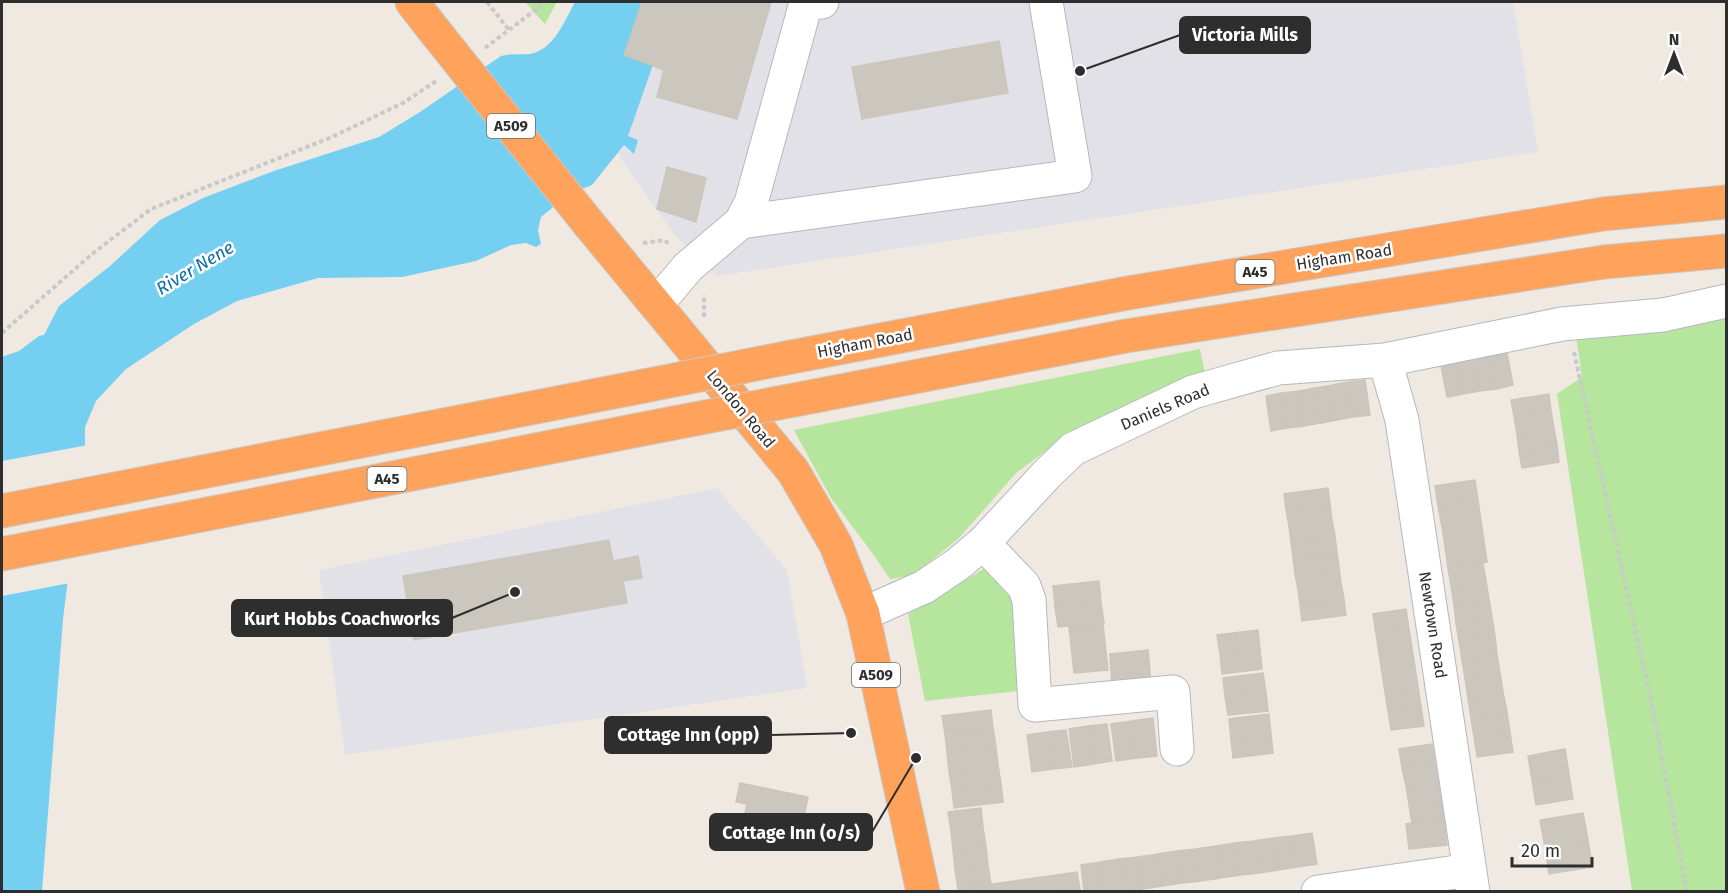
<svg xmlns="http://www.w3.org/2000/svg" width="1728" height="893" font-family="'Fira Sans',sans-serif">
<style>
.industrial{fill:#e3e1e8}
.green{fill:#b6e59e}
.water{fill:#75cff0}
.pier{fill:#efe9e1}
.building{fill:#cbc7bf;stroke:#cbc5ba;stroke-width:1.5}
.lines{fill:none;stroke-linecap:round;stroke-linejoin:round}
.minor-casing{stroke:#b4b7c1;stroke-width:35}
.highway-casing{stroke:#c9c9c9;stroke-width:35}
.path{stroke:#c9c9c9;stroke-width:4;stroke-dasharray:4.5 3;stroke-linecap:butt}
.minor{stroke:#fff;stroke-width:33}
.highway{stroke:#ffa35c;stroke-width:33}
.highway-bridge-casing{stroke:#c9c9c9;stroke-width:35;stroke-linecap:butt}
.highway-bridge{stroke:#ffa35c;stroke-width:33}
.labels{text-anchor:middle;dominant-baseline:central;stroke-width:5;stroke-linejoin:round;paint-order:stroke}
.shield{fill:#fff;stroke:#6d6d6d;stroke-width:1.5}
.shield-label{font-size:15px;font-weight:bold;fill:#2e2e2e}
.street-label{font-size:16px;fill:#2e2e2e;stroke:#fff}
.water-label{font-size:18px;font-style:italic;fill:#0d6fa3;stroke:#fff}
.leader{fill:none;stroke:#2e2e2e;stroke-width:2}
.callout-dot{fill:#2e2e2e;stroke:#fff;stroke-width:2}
.callout{fill:#2e2e2e;stroke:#2e2e2e;stroke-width:2}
.callout-label{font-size:18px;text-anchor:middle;font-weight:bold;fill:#fff}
</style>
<rect width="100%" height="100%" fill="#efe9e1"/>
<path class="industrial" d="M664,2H1513L1538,152L717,276L673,233L609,141Z
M717,488L787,570L807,688L345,755L319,570Z"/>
<path class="green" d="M525,2H557L545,24Z
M1726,287V891H1632L1557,394L1582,377L1576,336Z
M1200,349L1206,378L1078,427L1016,473L960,537L920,570L904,577L890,579L873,554L831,498L794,430Z
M985,568L1014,602L1028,690L925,701L908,614Z"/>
<path class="water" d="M575,2H675L628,136L638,140L634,154L624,145L592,185L569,194L541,217L538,230L541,244L536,247L526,243L511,245L476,261L402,277L318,278L237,301L194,324L126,369L96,401L85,427V446L63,619L42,891H2V357L19,351L39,336L44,335L59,306L110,266L160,220L203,198L274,171L379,137L420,112L501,56C512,53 519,55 530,54C554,50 565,20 575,2Z"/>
<path class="pier" d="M88,445L70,583L2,596V461Z"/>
<path class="building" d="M642,2H771L737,119L657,97L664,70L624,55Z
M999,41L1008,93L862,119L852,67Z
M667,167L706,178L696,222L657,209Z
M1506,348L1513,385L1496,389L1490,351Z
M1490,351L1496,389L1480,391L1473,354Z
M1473,354L1480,391L1463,394L1457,357Z
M1457,357L1463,394L1447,397L1440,360Z
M1365,380L1370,415L1354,417L1348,382Z
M1348,382L1354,417L1337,420L1332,385Z
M1332,385L1337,420L1321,423L1315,388Z
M1315,388L1321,423L1304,426L1299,391Z
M1299,391L1304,426L1288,428L1282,393Z
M1282,393L1288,428L1271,431L1266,396Z
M1549,394L1551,411L1514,417L1511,400Z
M1551,411L1554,428L1517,434L1514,417Z
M1554,428L1557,445L1519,451L1517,434Z
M1557,445L1559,462L1522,468L1519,451Z
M1475,480L1478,500L1438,506L1435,486Z
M1328,488L1330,504L1286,510L1284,494Z
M1478,500L1481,521L1442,527L1438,506Z
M1330,504L1332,520L1289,526L1286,510Z
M1332,520L1335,536L1291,542L1289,526Z
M1481,521L1484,541L1445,547L1442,527Z
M1335,536L1337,552L1293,558L1291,542Z
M609,540L613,561L638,556L642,578L623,581L627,603L414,640L403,576Z
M1484,541L1487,562L1448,568L1445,547Z
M1337,552L1339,567L1295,574L1293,558Z
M1483,563L1486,581L1451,586L1448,568Z
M1339,567L1341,583L1298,589L1295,574Z
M1099,581L1101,602L1055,607L1053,586Z
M1486,581L1489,599L1454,605L1451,586Z
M1341,583L1344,599L1300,605L1298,589Z
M1344,599L1346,615L1302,621L1300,605Z
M1489,599L1492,617L1456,623L1454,605Z
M1101,602L1104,623L1058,627L1055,607Z
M1406,609L1409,629L1376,634L1373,614Z
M1492,617L1495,636L1459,641L1456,623Z
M1103,624L1108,670L1074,673L1069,627Z
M1409,629L1412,648L1379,653L1376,634Z
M1258,630L1260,650L1220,654L1217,635Z
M1495,636L1497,654L1462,660L1459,641Z
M1412,648L1415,667L1382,673L1379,653Z
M1148,650L1151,683L1112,686L1110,654Z
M1260,650L1262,669L1222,674L1220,654Z
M1497,654L1500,673L1465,678L1462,660Z
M1415,667L1418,687L1385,692L1382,673Z
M1263,673L1266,692L1225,697L1223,678Z
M1500,673L1503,692L1468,698L1465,678Z
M1418,687L1421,706L1388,711L1385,692Z
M1266,692L1268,711L1228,715L1225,697Z
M1503,692L1507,712L1471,718L1468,698Z
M1421,706L1424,726L1391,730L1388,711Z
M991,710L993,728L945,734L942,716Z
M1507,712L1510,732L1474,737L1471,718Z
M1269,714L1271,734L1231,739L1229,719Z
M1153,718L1157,756L1137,758L1132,721Z
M1132,721L1137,758L1116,761L1111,724Z
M1107,724L1112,761L1094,764L1088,726Z
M1088,726L1094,764L1074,767L1069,729Z
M993,728L996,747L947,753L945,734Z
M1066,730L1072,767L1052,769L1047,732Z
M1047,732L1052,769L1032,772L1027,735Z
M1510,732L1513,752L1477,757L1474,737Z
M1271,734L1273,753L1233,758L1231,739Z
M1432,744L1435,763L1402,768L1399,749Z
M996,747L998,765L949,771L947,753Z
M1565,749L1569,774L1532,780L1528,756Z
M1435,763L1438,781L1406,786L1402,768Z
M998,765L1001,783L952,790L949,771Z
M1569,774L1573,799L1536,805L1532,780Z
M1438,781L1441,800L1409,805L1406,786Z
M740,783L808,797L800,838L742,826L747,804L736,802Z
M1001,783L1003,802L954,808L952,790Z
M1441,800L1444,819L1412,824L1409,805Z
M981,808L983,827L951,831L948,812Z
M1583,813L1588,840L1545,847L1540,820Z
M1444,819L1447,845L1409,849L1406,824Z
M983,827L986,846L953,850L951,831Z
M1312,833L1317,864L1297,867L1293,836Z
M1293,836L1297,867L1278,870L1274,838Z
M1274,838L1278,870L1259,873L1254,841Z
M1588,840L1592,867L1549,874L1545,847Z
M1254,841L1259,873L1240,875L1235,843Z
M1235,843L1240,875L1220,878L1216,846Z
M986,846L988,865L955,870L953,850Z
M1216,846L1220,878L1201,881L1196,849Z
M1196,849L1201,881L1182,883L1177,851Z
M1177,851L1182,883L1162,886L1158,854Z
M1158,854L1162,886L1143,889L1138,857Z
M1138,857L1143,889L1124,891L1119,859Z
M1119,859L1124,891L1104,892L1100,862Z
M1100,862L1104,892H1084L1081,865Z
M988,865L991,885L958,889L955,870Z
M1077,872L1080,890L958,892V889Z"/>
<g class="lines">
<defs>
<path id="minor" d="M741,222L1075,176L1046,2
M656,305L688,267L741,222L751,203L806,3L822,2
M1385,360L1402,420L1473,892
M983,543L1024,586L1029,600L1035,705L1173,692L1177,749
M863,614L924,587L958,564L983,543L1047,474L1073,449L1193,392L1278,368L1385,360L1562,324L1663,315L1726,301
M1318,892L1470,870"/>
<path id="highway" d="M412,2L433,29
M589,224L793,471L836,545L863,614L923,892
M786,358L1128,293L1603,214L1726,202
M815,396L1126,336L1604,262L1726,251
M2,511L644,386
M2,554L674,423"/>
</defs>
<use href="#minor" class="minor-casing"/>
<use href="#highway" class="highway-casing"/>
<path class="path" d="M487,2L509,30
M485,48L546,2
M643,243L665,240L669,245
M704,317V294
M2,333L92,254L151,209L332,137L403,103L436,81
M1574,352L1652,705L1687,892"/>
<use href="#minor" class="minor"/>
<use href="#highway" class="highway"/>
<defs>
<path id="highway-bridge" d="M433,29L589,224
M644,386L786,358
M674,423L815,396"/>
</defs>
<use href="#highway-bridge" class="highway-bridge-casing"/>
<use href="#highway-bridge" class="highway-bridge"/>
</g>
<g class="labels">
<g class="shield">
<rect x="487" y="114" width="48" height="24" rx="4.5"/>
<rect x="1235.5" y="260" width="39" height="24" rx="4.5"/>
<rect x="367.5" y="467" width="39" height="24" rx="4.5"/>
<rect x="852" y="663" width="48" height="24" rx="4.5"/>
</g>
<g class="shield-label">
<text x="511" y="126">A509</text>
<text x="1255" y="272">A45</text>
<text x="387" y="479">A45</text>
<text x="876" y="675">A509</text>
</g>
<g class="street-label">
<text transform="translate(1344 257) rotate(-9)">Higham Road</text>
<text transform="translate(865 343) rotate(-11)">Higham Road</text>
<text transform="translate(1165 407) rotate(-23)">Daniels Road</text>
<text transform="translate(741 409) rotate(50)">London Road</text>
<text transform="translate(1433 625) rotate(81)">Newtown Road</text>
</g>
<g class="water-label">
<text transform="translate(195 268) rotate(-31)">River Nene</text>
</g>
</g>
<path class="leader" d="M1080 71L1180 35M515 592L452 618M851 733L771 735M916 758L872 832"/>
<g class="callout-dot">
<circle cx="1080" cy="71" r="6"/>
<circle cx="515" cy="592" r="6"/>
<circle cx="851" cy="733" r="6"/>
<circle cx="916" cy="758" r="6"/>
</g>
<g class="callout">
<rect x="1180" y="17" width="130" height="36" rx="6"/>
<rect x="232" y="600" width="220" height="36" rx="6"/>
<rect x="605" y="717" width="166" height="36" rx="6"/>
<rect x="710" y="814" width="162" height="36" rx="6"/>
</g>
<g class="callout-label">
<text x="1245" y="41">Victoria Mills</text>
<text x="342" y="625">Kurt Hobbs Coachworks</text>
<text x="688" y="741">Cottage Inn (opp)</text>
<text x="791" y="839">Cottage Inn (o/s)</text>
</g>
<rect width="1728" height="893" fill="none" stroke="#2e2e2e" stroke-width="6"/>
<g transform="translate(1674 54)" stroke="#ffffff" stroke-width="4.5" paint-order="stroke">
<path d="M0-4.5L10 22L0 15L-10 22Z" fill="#2e2e2e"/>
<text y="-9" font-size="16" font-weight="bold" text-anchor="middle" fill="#2e2e2e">N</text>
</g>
<path d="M1512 857v9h80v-9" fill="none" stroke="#2e2e2e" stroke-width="3"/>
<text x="1521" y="857" font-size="18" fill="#2e2e2e" stroke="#ffffff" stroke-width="4.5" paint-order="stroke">20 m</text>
</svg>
